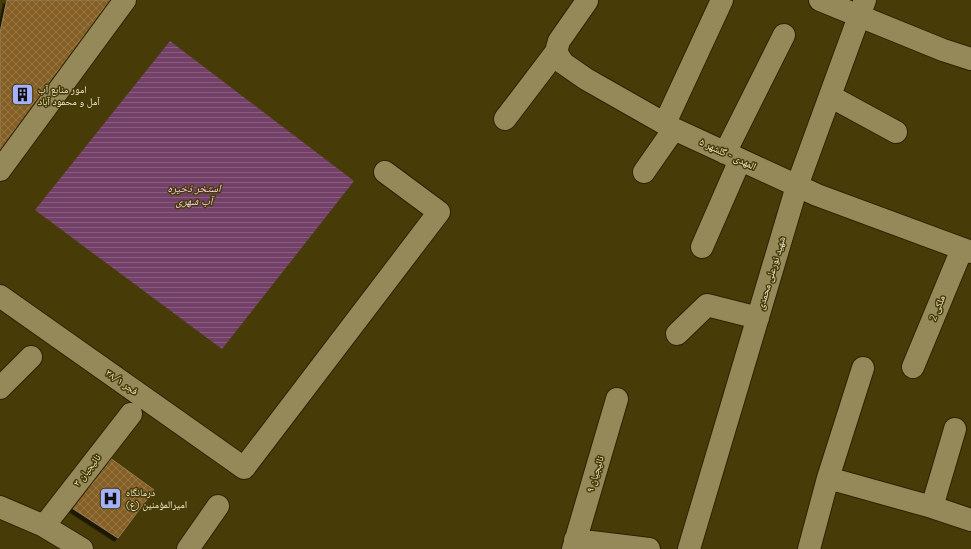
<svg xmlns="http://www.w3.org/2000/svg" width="971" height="549" font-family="Quicksand,'Noto Naskh Arabic',sans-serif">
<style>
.water{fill:url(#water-rules)}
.building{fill:url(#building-cross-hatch);stroke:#9a7d53;filter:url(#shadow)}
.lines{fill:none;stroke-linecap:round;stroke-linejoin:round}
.minor-casing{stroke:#2b2300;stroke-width:24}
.minor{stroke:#958959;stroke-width:22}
.labels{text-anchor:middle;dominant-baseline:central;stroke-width:3;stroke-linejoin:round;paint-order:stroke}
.poi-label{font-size:10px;fill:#eee8ce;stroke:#473c08;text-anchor:start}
.street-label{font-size:10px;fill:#eee8ce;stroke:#473c08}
.water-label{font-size:11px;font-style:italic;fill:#facaec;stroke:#473c08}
</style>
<defs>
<pattern id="water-rules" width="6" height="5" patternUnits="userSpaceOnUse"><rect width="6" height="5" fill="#734167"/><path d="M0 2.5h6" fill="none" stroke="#875c7c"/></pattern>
<pattern id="building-cross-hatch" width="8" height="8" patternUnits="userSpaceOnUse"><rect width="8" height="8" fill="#846026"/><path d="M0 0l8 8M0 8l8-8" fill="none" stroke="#967744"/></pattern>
<filter id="shadow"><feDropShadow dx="-3.5" dy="3.5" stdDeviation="0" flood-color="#0009"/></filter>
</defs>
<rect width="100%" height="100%" fill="#473c08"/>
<path class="water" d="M170,41L354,181L222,349L35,210Z"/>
<path class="building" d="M7,0H114L0,156V33Z
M106,455L154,490L118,538L69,506Z"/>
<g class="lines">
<defs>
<path id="minor" d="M820,0L943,50L971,59
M587,1L559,41L556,52L563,63L586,79L674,129L817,195L971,252
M830,96L896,132
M505,119L556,52
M665,123L722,0
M725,153L784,35
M0,170L125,0
M644,172L674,129
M702,247L740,160
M0,296L244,468L439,212L385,172
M677,334L707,305L758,318
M913,367L962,249
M0,388L31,357
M828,478L932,507L971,520
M0,507L44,526L82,549
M932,507L955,429
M44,526L131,414
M575,540L649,549
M188,549L218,506
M573,549L617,399
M689,549L797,186L865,0
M809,549L828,478L863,368"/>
</defs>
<use href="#minor" class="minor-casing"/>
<use href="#minor" class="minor"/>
</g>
<defs>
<symbol id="building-square" viewBox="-11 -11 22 22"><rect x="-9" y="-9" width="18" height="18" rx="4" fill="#a5b1fc" stroke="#473c08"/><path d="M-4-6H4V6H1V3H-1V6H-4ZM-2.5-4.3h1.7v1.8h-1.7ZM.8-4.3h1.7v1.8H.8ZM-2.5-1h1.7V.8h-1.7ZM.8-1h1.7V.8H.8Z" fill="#111"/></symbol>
<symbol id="hospital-square" viewBox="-11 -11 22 22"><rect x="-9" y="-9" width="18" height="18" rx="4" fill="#a5b1fc" stroke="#473c08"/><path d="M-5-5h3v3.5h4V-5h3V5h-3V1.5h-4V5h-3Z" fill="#111"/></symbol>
</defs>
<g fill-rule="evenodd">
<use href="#building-square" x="10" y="82" width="25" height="25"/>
<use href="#hospital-square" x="98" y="486" width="25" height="25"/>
</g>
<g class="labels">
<g class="poi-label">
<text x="38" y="89">امور منابع آب<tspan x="38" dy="12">آمل و محمود آباد</tspan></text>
<text x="126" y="492">درمانگاه<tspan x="126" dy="12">امیرالمؤمنین (ع)</tspan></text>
</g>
<g class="street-label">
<text transform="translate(728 154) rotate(25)">المهدی - گلشهر ۵</text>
<text transform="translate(771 273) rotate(-73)">شهید نورعلی محمدی</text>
<text transform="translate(937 308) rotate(-68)">ملکی 2</text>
<text transform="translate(122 382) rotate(35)">فجر ۳۸/۱</text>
<text transform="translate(87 470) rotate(-52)">نائیجیان ۳</text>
<text transform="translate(595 474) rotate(-73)">نائیجیان ۹</text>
</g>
<g class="water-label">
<text x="194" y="188">استخر ذخیره<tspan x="194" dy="13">آب شهری</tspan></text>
</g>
</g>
</svg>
